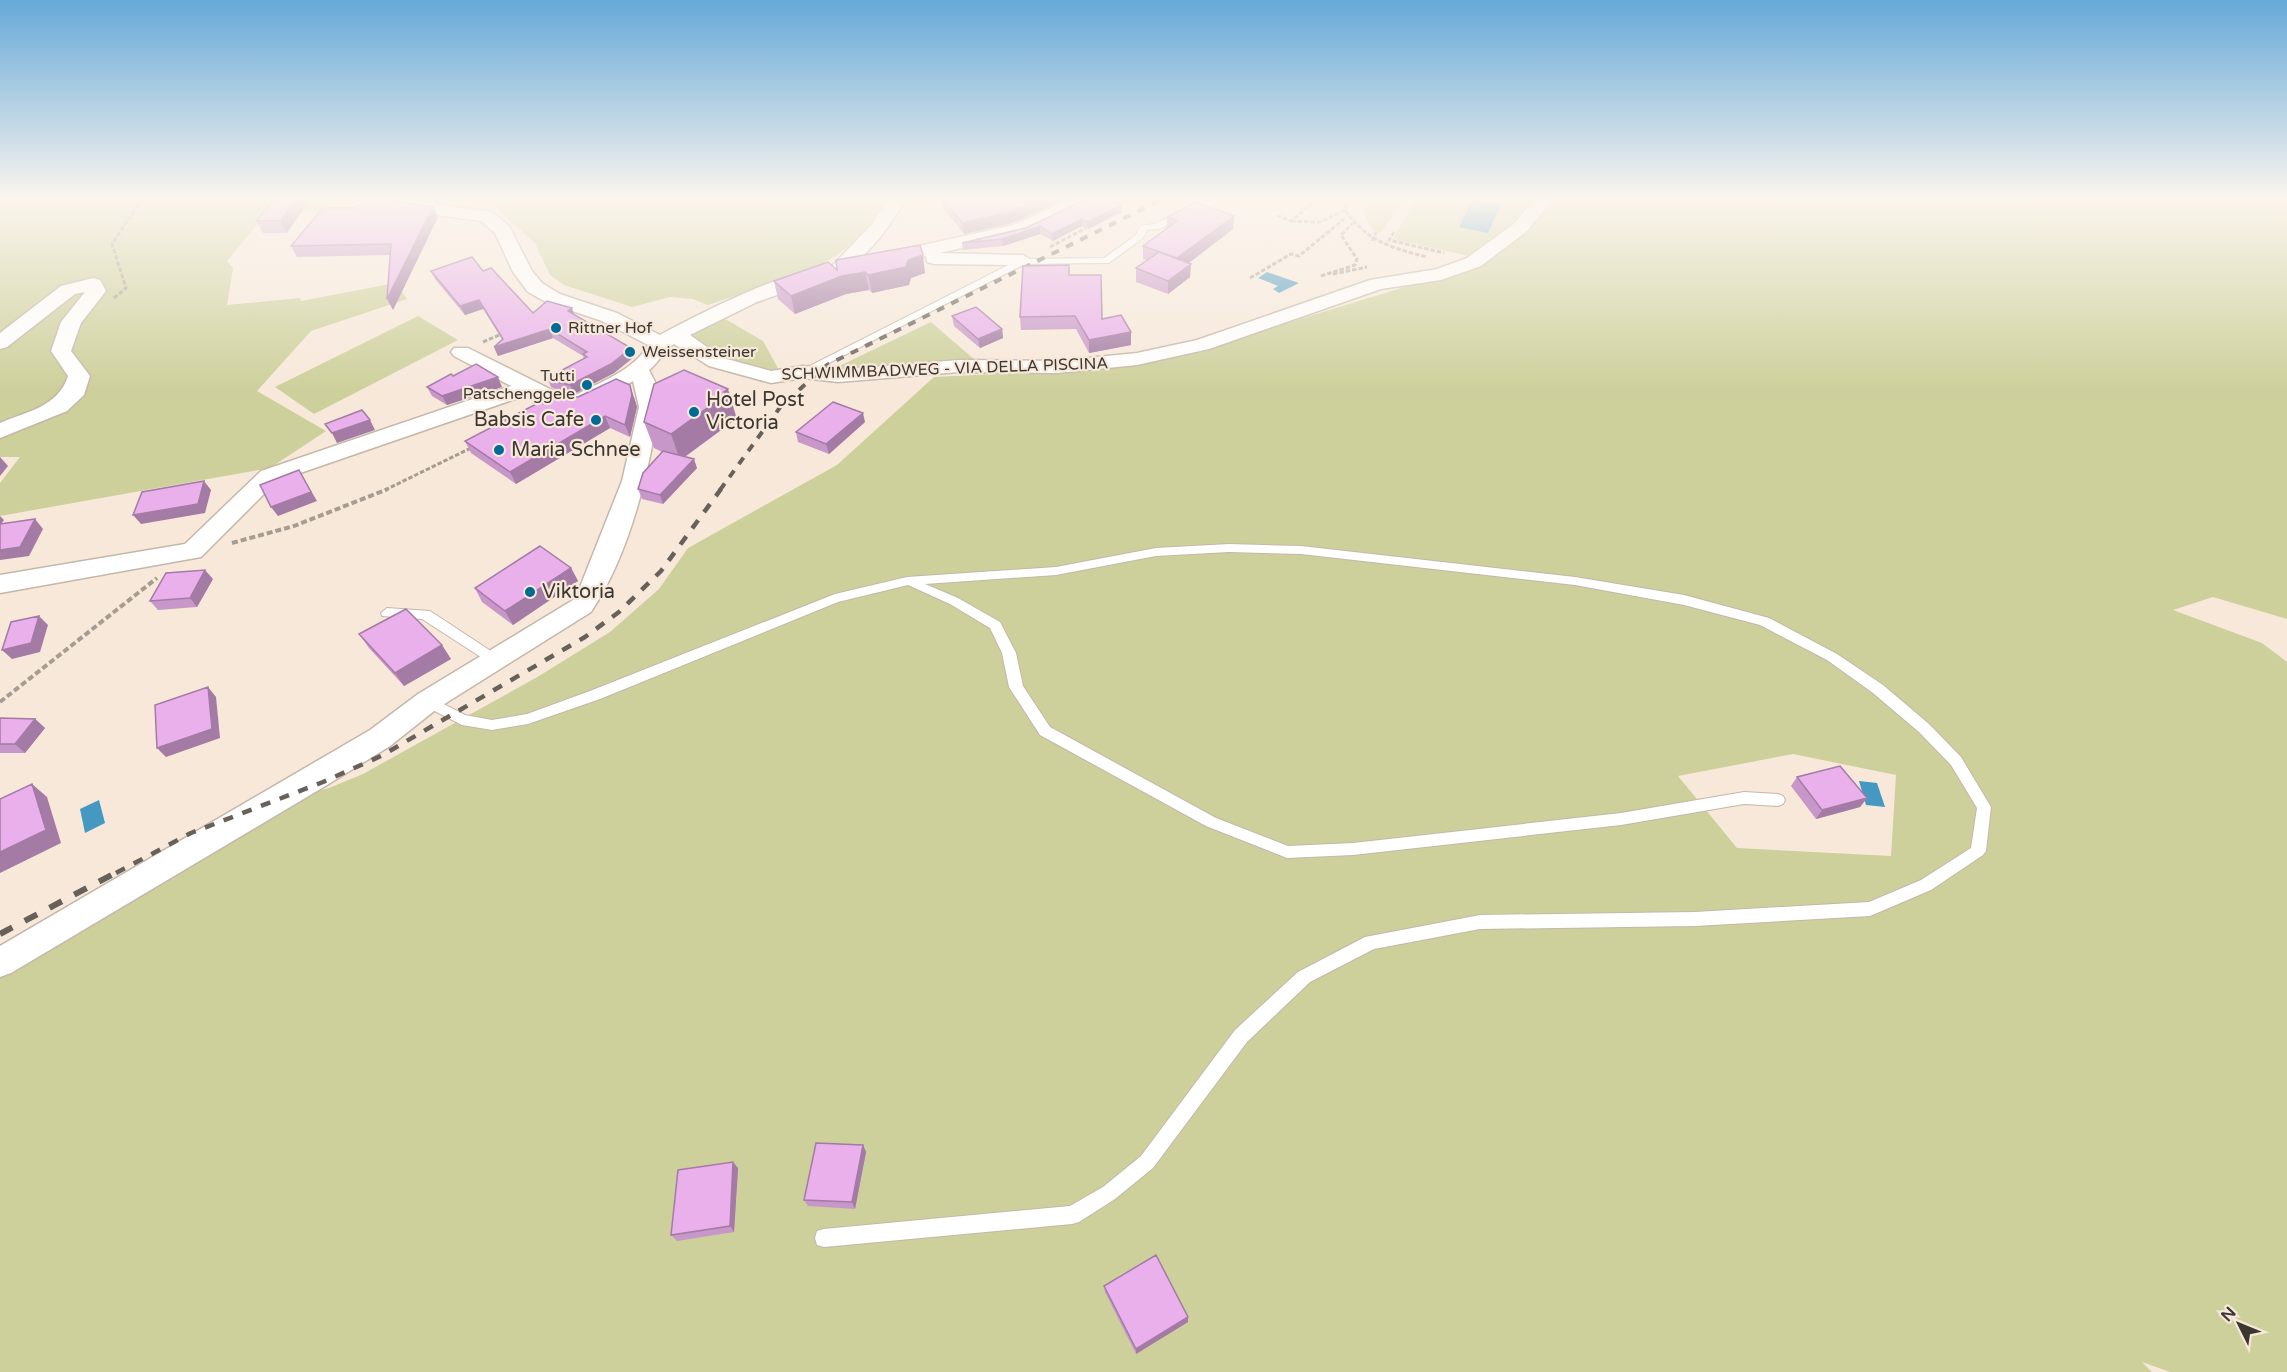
<svg xmlns="http://www.w3.org/2000/svg" width="2287" height="1372" font-family="'Varela Round',sans-serif">
<style>
.green{fill:#cdd09b;fill-rule:evenodd}
.water{fill:#4498c1}
.lines{fill:none;stroke-linecap:round;stroke-linejoin:round}
.service-casing{stroke:#c5b7a9;stroke-width:2}
.minor-casing{stroke:#c5b7a9;stroke-width:3}
.path-far1{stroke:#a69c91;stroke-width:3;stroke-dasharray:4.5 2;stroke-linecap:butt}
.path{stroke:#a69c91;stroke-width:4;stroke-dasharray:6 3;stroke-linecap:butt}
.service{fill:#fff;fill-rule:evenodd}
.minor{fill:#fff;fill-rule:evenodd}
.rail-far2{stroke:#686159;stroke-width:4;stroke-dasharray:8 8;stroke-linecap:butt}
.rail-far1{stroke:#686159;stroke-width:4.5;stroke-dasharray:10 10;stroke-linecap:butt}
.rail{stroke:#686159;stroke-width:6;stroke-dasharray:14 14;stroke-linecap:butt}
.wall{fill:#c897ca}
.shaded-wall{fill:#a37ba4}
.building{fill:#e9b0eb;stroke:#a37ba4;stroke-width:1.5}
.poi-dot{fill:#006a97;stroke:#f7e8da;stroke-width:2}
.labels{text-anchor:middle;dominant-baseline:central;stroke-width:4.5;stroke-linejoin:round;paint-order:stroke}
.far-poi-label{font-size:16px;fill:#3b3630;stroke:#f7e8da;text-anchor:start}
.far-street-label{font-size:16px;fill:#3b3630;stroke:#f7e8da}
.poi-label{font-size:20px;fill:#3b3630;stroke:#f7e8da;text-anchor:start}
</style>
<rect width="100%" height="100%" fill="#f7e8da"/>
<path class="green" d="M0,198H344L322,213L286,212L260,221L227,261L233,268L227,305L300,298L301,301L395,283L407,299L311,331L257,391L326,431L270,468L0,516V483L20,457H0Z
M485,198H885C851,272 778,280 708,305L693,299L670,297L632,307L564,285L550,275L535,243Z
M1383,198L1404,199L1381,232L1373,231L1362,210Z
M1421,198H1537L1517,222L1468,256L1393,239L1413,204L1418,203Z
M1561,198H2287V619L2213,597L2173,610L2262,643L2287,662V1372H2170L2142,1362L2152,1372H0V965L306,794L329,788L363,774L539,676L610,632L659,589L688,548L837,465L934,377L1127,367L1214,345L1474,266ZM1793,754L1896,775L1891,856L1737,848L1678,776Z
M418,316L458,340L314,414L275,387Z
M720,316L763,341L780,372C744,375 710,355 681,336Z
M931,322L976,361L956,360L831,370Z"/>
<path class="water" d="M1472,200L1501,205L1488,233L1459,227Z
M1267,272L1299,283L1279,293L1273,289L1278,286L1258,278Z
M1859,781L1877,783L1885,807L1866,805Z
M99,800L105,823L85,833L80,809Z"/>
<g class="lines">
<defs>
<path id="service" d="M1215,198L1219,201L1218,203L1159,229L1147,230L1143,238L1109,263L1025,264L807,374L803,375L798,372L1020,259L1104,258L1136,235L1140,226L1154,224Z
M1229,544L1301,546L1575,577L1684,595L1769,618L1837,654L1883,685L1929,724L1961,757L1991,807L1986,851L1983,855L1931,890L1870,916L1695,926L1480,929L1374,949L1310,982L1247,1042L1153,1168L1115,1199L1079,1222L1072,1224L824,1247L817,1245L815,1238L817,1231L824,1229L1070,1206L1103,1187L1141,1156L1235,1030L1298,972L1365,937L1480,915L1695,912L1869,902L1921,880L1971,848L1977,808L1951,765L1919,732L1873,693L1827,660L1760,625L1684,605L1575,585L1301,554L1229,552L1156,556L1056,575L925,584L958,598L1000,622L1016,653L1023,686L1050,727L1216,818L1288,846L1353,843L1621,813L1744,792L1778,794L1783,796L1785,800L1783,804L1778,806L1744,804L1621,825L1353,855L1287,858L1206,826L1040,735L1009,687L1002,653L990,628L950,604L908,585L838,602L600,699L528,724L492,730L462,725L423,705L421,701L423,697L428,696L465,715L492,720L527,714L590,691L835,594L907,577L1056,567L1156,548Z
M387,608L430,611L500,657L502,660L500,663H490L422,619L382,616L381,613Z"/>
<path id="minor" d="M361,198H389L492,212L509,226L532,271L542,283L560,294L617,313L660,335C687,320 791,266 817,273L820,277L817,281L757,302L690,335L723,358L771,371L803,366L838,370L959,360L1057,361L1137,353L1197,340L1370,280L1437,269L1467,258L1515,223L1535,198H1553L1527,231L1481,266L1441,280L1381,289L1209,349L1137,365L1057,373L959,372L838,382L803,378L771,383L709,366L674,344C664,349 659,363 649,370C654,380 660,390 661,400C662,414 656,427 653,441C642,499 624,562 591,612L438,708L390,746L327,785L11,973L0,977V946L370,730L418,694L573,600L578,592L622,481L639,407L633,381C588,406 578,421 527,395L277,481L201,557L0,593V575L185,544L261,471L511,386L454,356L451,352L454,348H468L556,392L574,396C598,383 635,370 648,345L602,321L546,302L528,292L513,272L495,233L481,221L393,209L364,202Z
M888,198H906C891,227 870,250 847,273H833L830,269L833,265L873,223Z
M1074,198H1097L1094,202L1026,233L940,253L1023,255L1033,261L1030,265L934,264L927,262L926,256L886,265L877,259L879,255L1013,225Z
M93,278L100,280L106,291L81,323L71,351L90,376L84,395L67,411L0,438V423C28,411 58,407 68,376L51,351L61,322L85,292L75,294L7,347L0,349V333L61,286Z"/>
</defs>
<use href="#service" class="service-casing"/>
<use href="#minor" class="minor-casing"/>
<path class="path-far1" d="M1349,198L1345,210C1366,241 1392,248 1427,257
M1277,215L1291,221L1319,198
M1291,221L1320,222L1345,210
M1394,232L1389,240L1444,253
M1372,241L1376,232
M1050,247L1086,228
M1333,274L1367,267
M1321,276L1355,265L1357,259L1341,235L1353,223
M1250,278L1291,254L1299,256L1344,219
M114,298L126,288L112,244L143,198
M483,342L504,333
M385,490L473,447"/>
<path class="path" d="M232,543L294,526L388,489
M0,702L157,578"/>
<use href="#service" class="service"/>
<use href="#minor" class="minor"/>
<path class="rail-far2" d="M720,490L781,406L827,365L1165,198"/>
<path class="rail-far1" d="M116,873L191,833L323,782L381,756L585,637L619,612L661,571L721,489"/>
<path class="rail" d="M0,934L119,871"/>
</g>
<path class="wall" d="M276,198L287,233H263L256,221Z
M942,198L1012,223L964,234L943,208Z
M1121,205L1122,212L1088,229L1082,226L1053,241L1040,234L1003,246L963,250L962,243Z
M433,207L438,217L393,310L390,255L297,257L291,246Z
M1234,216L1233,229L1189,263L1190,277L1168,294L1136,282V268L1147,260L1143,259V246L1166,229L1167,217Z
M837,270L925,273L911,278L909,285L872,293L869,290L846,294L795,314L778,299L774,281Z
M431,271H483L533,313L575,316L634,357L614,373L574,394L557,390L551,387L547,378L584,359L583,356L553,338L498,356L494,347L502,339L483,309L465,315L435,279Z
M1070,275L1102,319L1131,332V345L1089,353L1076,329L1021,330L1020,317Z
M952,316L1002,329L1003,338L980,348L954,326Z
M453,376L502,387L447,405L432,396L427,387Z
M578,397H634L637,407L630,437L610,428L516,484L471,453L465,441L543,404Z
M735,416L736,419L685,457L697,468L663,504L642,499L638,489L662,452L654,448L644,422L736,416Z
M865,422L829,454L798,442L796,432Z
M571,568L578,581L513,625L482,602L475,588Z
M213,579L197,607L158,610L150,601Z
M359,634L451,659L404,686L369,648Z
M0,718L35,719L45,728L25,753H0Z
M1797,777L1867,798L1860,807L1816,819L1791,786Z
M863,1145L866,1152L855,1209L808,1206L804,1200Z
M738,1168L734,1232L677,1241L671,1235Z
M1104,1286L1188,1322L1136,1354L1105,1292Z"/>
<path class="shaded-wall" d="M297,198H311L287,233L280,221Z
M1045,198H1069L1012,223L964,234L962,223Z
M1121,205L1122,212L1088,229V222Z
M433,207L438,217L393,310L387,299Z
M1234,216L1233,229L1177,272V258Z
M1082,219V226L1053,241L1052,234Z
M1040,226V234L1003,246L1002,239Z
M923,255L925,273L911,278L909,285L872,293L868,275Z
M1191,264L1190,277L1168,294V281Z
M865,272L869,290L846,294L795,314L791,296L842,276Z
M479,300L483,309L465,315L460,306Z
M572,308L575,317L568,311Z
M550,329L553,338L498,356L494,347Z
M1002,329L1003,338L980,348L978,339Z
M1131,332V345L1089,353V340Z
M631,348L634,357L614,373L574,394L570,385Z
M498,377L502,387L447,405L442,396Z
M630,385L637,407L630,437L625,425Z
M728,389L736,416H735L736,419L680,460L671,434Z
M863,413L865,422L829,454L826,444Z
M605,416L610,428L516,484L510,472Z
M370,420L375,430L337,443L332,433Z
M0,457L8,466L0,476Z
M694,459L697,468L663,504L660,495Z
M299,470L317,501L278,516L271,507Z
M204,481L211,490L205,513L141,524L133,515Z
M0,516L4,520L0,526Z
M35,519L43,529L29,556L0,560V550Z
M571,568L578,581L513,625L505,611Z
M205,570L213,579L197,607L190,598Z
M39,616L48,625L40,652L12,659L2,650Z
M442,645L451,659L404,686L395,673Z
M208,687L216,697L220,738L166,757L157,748Z
M35,719L45,728L25,753L15,744Z
M32,784L47,797L61,843L0,873V852Z
M1867,798L1860,807L1816,819L1822,810Z
M863,1145L866,1152L855,1209L852,1202Z
M733,1162L738,1168L734,1232L730,1226Z
M1188,1317V1322L1136,1354V1349Z"/>
<path class="building" d="M276,198H297L280,221H256Z
M369,198H378L433,207L387,299L391,244L291,246L323,208H356Z
M942,198H1045L1011,212L962,223Z
M1089,198H1107L1121,205L1088,222L1082,219L1052,234L1040,226L1002,239L962,243L1026,228Z
M1196,202L1234,216L1177,258L1143,246L1177,221L1167,217Z
M920,245L923,255L908,260L906,267L868,275L865,272L842,276L791,296L774,281L828,262L837,270L836,260Z
M1159,252L1191,264L1168,281L1136,268Z
M472,257L483,271L491,268L533,313L547,301L572,308L568,311L631,348L611,364L570,385L553,381L547,378L587,357L583,354L587,352L550,329L494,347L503,339L479,300L460,306L431,271Z
M1069,265V275H1101L1102,319L1121,315L1131,332L1089,340L1075,316L1020,317L1023,266Z
M976,307L1002,329L978,339L952,316Z
M476,364L498,377L442,396L427,387L451,374L453,376Z
M684,370L728,389L724,392L728,393L671,434L644,422L654,384Z
M616,379L630,385L632,395L625,425L605,416L510,472L465,441L540,402L544,404L541,401L549,396L578,397Z
M833,402L863,413L826,444L796,432Z
M362,410L370,420L332,433L325,424Z
M663,451L694,459L660,495L638,489L643,473Z
M299,470L311,492L271,507L260,485Z
M204,481L198,504L133,515L142,492Z
M35,519L20,547L0,550V524Z
M540,546L571,568L505,611L475,588Z
M205,570L190,598L150,601L166,573Z
M406,609L442,645L395,673L359,634Z
M39,616L31,643L2,650L11,622Z
M208,687L212,729L157,748L155,705Z
M0,718L35,719L15,744H0Z
M1840,766L1867,798L1822,810L1797,777Z
M32,784L46,830L0,852V799Z
M816,1143L863,1145L852,1202L804,1200Z
M733,1162L730,1226L671,1235L678,1170Z
M1156,1255L1188,1317L1136,1349L1104,1286Z"/>
<linearGradient id="sky" x2="0" y2="1"><stop stop-color="#66a9d8"/><stop offset="0.51" stop-color="#fbf5ee"/><stop offset="1" stop-color="#fbf5ee" stop-opacity="0"/></linearGradient>
<rect width="2287" height="390" fill="url(#sky)"/>
<g class="poi-dot">
<circle cx="556" cy="328" r="6"/>
<circle cx="630" cy="352" r="6"/>
<circle cx="587" cy="385" r="6"/>
<circle cx="694" cy="412" r="6"/>
<circle cx="596" cy="420" r="6"/>
<circle cx="499" cy="450" r="6"/>
<circle cx="530" cy="592" r="6"/>
</g>
<g class="labels">
<g class="far-poi-label">
<text x="568" y="328">Rittner Hof</text>
<text x="642" y="352">Weissensteiner</text>
<text x="575" y="376" text-anchor="end">Tutti<tspan x="575" dy="18">Patschenggele</tspan></text>
</g>
<g class="far-street-label">
<text transform="translate(945 369) rotate(-2)">SCHWIMMBADWEG - VIA DELLA PISCINA</text>
</g>
<g class="poi-label">
<text x="706" y="400">Hotel Post<tspan x="706" dy="23">Victoria</tspan></text>
<text x="584" y="420" text-anchor="end">Babsis Cafe</text>
<text x="511" y="450">Maria Schnee</text>
<text x="542" y="592">Viktoria</text>
</g>
</g>
<g transform="translate(2239 1324) rotate(313)" stroke="#f7e8da" stroke-width="4.5" paint-order="stroke">
<path d="M0-4.5L10 22L0 15L-10 22Z" fill="#3b3630"/>
<text y="-9" font-size="16" font-weight="bold" text-anchor="middle" fill="#3b3630">N</text>
</g>
</svg>
